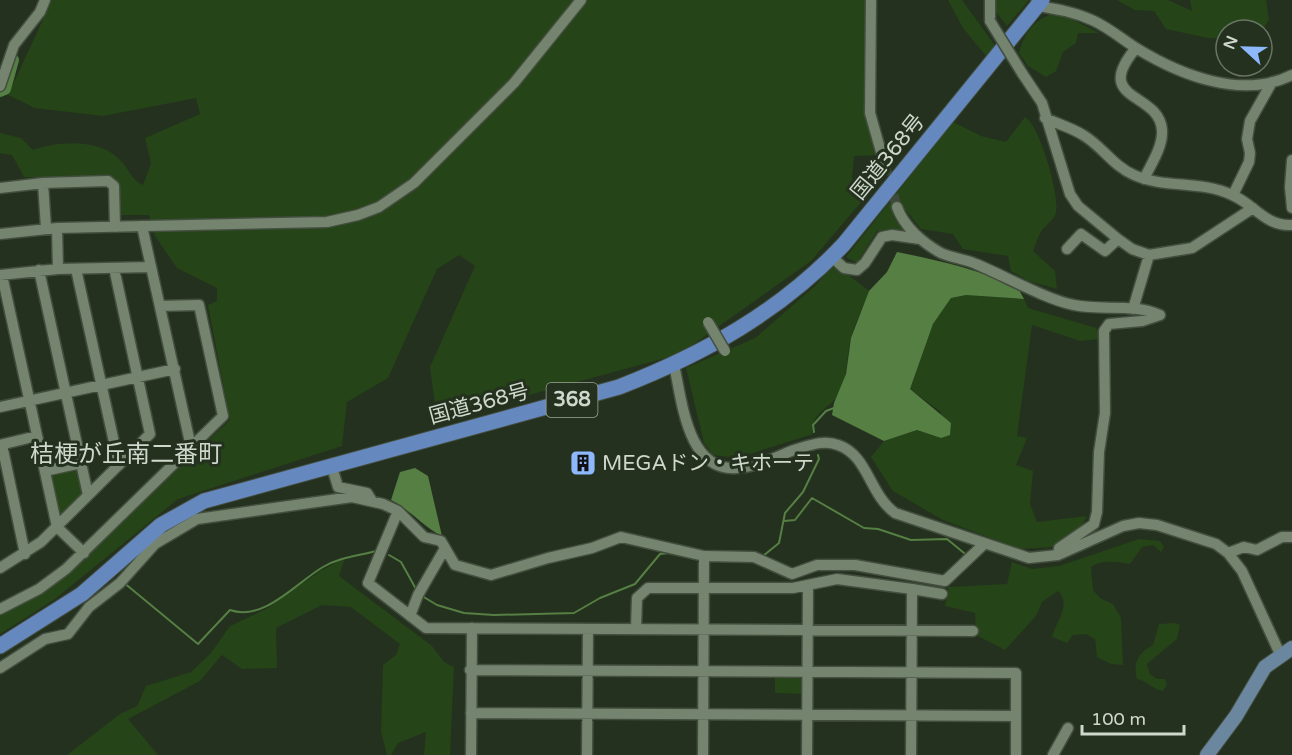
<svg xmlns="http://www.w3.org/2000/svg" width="1292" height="755" font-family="'Varela Round','Noto Sans JP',sans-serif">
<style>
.green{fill:#254417}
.water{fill:#557f43}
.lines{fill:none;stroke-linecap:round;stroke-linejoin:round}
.stream{stroke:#557f43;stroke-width:2}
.river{stroke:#557f43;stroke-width:12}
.minor-tunnel{stroke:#3e4a39;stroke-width:10;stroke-dasharray:10 5;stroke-linecap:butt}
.minor-casing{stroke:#434e3f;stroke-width:13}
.major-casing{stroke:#434e3f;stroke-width:16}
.highway-casing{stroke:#434e3f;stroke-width:17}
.minor{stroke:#74846e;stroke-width:10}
.major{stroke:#6b869f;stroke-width:14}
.highway{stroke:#6588bf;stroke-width:15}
.minor-bridge-casing{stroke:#434e3f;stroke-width:13;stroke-linecap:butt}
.minor-bridge{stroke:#74846e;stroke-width:10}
.labels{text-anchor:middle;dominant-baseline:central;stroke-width:6;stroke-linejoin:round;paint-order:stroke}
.shield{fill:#24311f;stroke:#9ca698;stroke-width:1.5}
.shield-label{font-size:20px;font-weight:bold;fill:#cfd8cc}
.street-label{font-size:21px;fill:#cfd8cc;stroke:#24311f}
.poi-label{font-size:21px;fill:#cfd8cc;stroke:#24311f;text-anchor:start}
.quarter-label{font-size:24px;fill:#cfd8cc;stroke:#24311f}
</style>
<rect width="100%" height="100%" fill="#24311f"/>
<path class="green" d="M52,0H866L867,105L876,155L854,156L852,179L868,194L811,261L680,354L437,420L430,367L475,266L459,255L437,269L388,378L347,402L342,446L178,499L55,599L0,634V615L56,582L80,562L230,420L208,305L217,301V288L177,268L155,236L149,215H118L110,177H24L12,155L0,153V133L21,138L33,150C58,141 101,138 121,161C129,169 131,180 143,185L151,163L145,138L200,114L196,98L103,116L35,108L8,95Z
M948,0H962L996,47L987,57L963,28Z
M993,0H1029L1007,26L993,8Z
M1117,0H1168L1192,11L1190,0H1266L1269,20L1262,31L1226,30V38H1208L1166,29L1154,11L1135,10Z
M1052,14H1062L1099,33H1078L1076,43L1063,52L1056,71L1046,77L1028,66L1019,53C1023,35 1034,20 1052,14Z
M1025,117C1040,126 1060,195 1056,212C1055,219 1047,224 1042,230C1038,236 1036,244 1033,251L1055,271L1057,289L1029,281L1011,271L1008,256L963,249L953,234L921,229L904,208L893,216L903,230L877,231L857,263L846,257L953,122L981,136L1006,142Z
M831,267L842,270L869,291C863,307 855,323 851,339C846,356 848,374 841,390C834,408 809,411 813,434L737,458L713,455L704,443L686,368L755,338L816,285Z
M966,295L1024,299L1028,308L1096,328L1100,339L1080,341L1032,325L1017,436L1027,438L1016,465L1033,471L1030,504L1037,522L1087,516L1080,529L1054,547L1019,549L943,520L893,491L871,457L884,441L917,430L941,438V412L910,389L933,324L951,298Z
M80,468L83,496L63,516L58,514L49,475Z
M1139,539L1160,541L1164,547L1161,552L1153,545L1142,547L1130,564C1117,562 1102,559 1091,567L1093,590L1100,598L1113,604L1121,618L1123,665L1111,664L1097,657L1095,639L1086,634L1073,635L1067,643L1052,637C1056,622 1072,604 1058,591L1042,602L1036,616L1005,650L976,635L975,613L945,606L948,587L1007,584L1012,562L1032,569L1059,566Z
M345,558L339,576L432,646L444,662L454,667L450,755H424L426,732L398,743L391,755H387L381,732L383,665L396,655L400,644L351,607L322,605L276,628L277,668L242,669L222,655L200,681L128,719L158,755H67L120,714L137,706L146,686L191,672L211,653L230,626L268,608L320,571Z
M1175,623L1180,625L1177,639L1147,664L1150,674L1157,679H1165L1167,685L1163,691C1153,690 1148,681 1137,679C1132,663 1139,652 1153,645L1159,624Z
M775,674H801L804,678V694L775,693Z"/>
<path class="water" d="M897,252C938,260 978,270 1017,286L1024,299L966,295L951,298L933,324L910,389L951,423L950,435L941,438L917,430L884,441L832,415L834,403L846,374L851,338L869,291L887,272Z
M415,468L428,476L442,536C422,526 412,511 391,500L400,472Z"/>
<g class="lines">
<path class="stream" d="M814,432L813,425L826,411L834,408
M784,521L795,520L812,498L864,528L878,529L911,540L947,539L964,553
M389,555L401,562L416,589
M763,556L779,543L785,513L803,492L819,459L818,455
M123,582L198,644L230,610C264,622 297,582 323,567C340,557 358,556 376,551
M422,596L437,605L464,613L494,615L574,613L600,598L635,584L660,554L669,553"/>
<path class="river" d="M0,91L5,89L13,60"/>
<path class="minor-tunnel" d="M885,166L897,207"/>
<defs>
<path id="minor" d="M871,0L870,113L885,166
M990,0V21
M1036,3L1037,6C1057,9 1075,12 1094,21C1109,28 1122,39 1136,48C1180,75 1242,100 1292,75
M1136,48C1091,102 1159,91 1162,130C1163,147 1151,164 1144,179
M1022,73L1042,103L1070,194L1078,206L1118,239L1132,249L1149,255L1192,248L1253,208
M0,86L14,45L40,12L45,0
M1045,118C1058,124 1072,128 1083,135C1102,146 1113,166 1134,175C1166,189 1200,180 1232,195C1254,204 1266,227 1292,225
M1292,160L1290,187L1292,208
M43,183L46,228
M0,188L43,183L108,181L114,186L115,227
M1233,195L1249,162L1250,153L1247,139L1250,121L1272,82
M897,207C904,227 923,243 941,253C952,258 965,259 976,264C1003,275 1047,300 1074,305C1102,311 1134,303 1160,315
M142,226L191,447
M57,228L58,269
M0,234L57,228L327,222L358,215L379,207L414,183L514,83L581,0
M1067,249L1081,234L1105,251L1118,239
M832,257L844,268L857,270L865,263L882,237L892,235L920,239
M76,269L119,465
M39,270L88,495
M0,275L58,269L151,267
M2,275L57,527L84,553
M1133,309L1149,255
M674,365C682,400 687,472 737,468C756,467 776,457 794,450C808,446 823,439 838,445C868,455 869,494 895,513L1029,558L1058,555L1123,526L1139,523L1157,525L1216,544L1228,553L1242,571L1280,654
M0,407L175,369
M0,445L37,436
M2,445L25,554
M331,464L338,487L367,493L372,501
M45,471L81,463
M398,511L368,583L426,628L973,631
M1228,553L1244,547L1257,550L1282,537H1292
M1058,554L1059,548L1094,524L1097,512L1099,452L1105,413L1104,331L1109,324L1142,321L1160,315
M0,568L41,542L150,434L114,268
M912,589L942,594
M0,609L39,589L66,569L223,416L199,305L160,306
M410,616L418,595L444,550
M636,629L637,598L648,588H793L837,579L912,589L911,755
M0,668L45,639L68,634L89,607L120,583L155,544L197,519L352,497L383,504L398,511L424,537L441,541L455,565L491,575L548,558L592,548L621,537L704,556L754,557L792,574L817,565H855L945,581L983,545
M470,670L1016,673V755
M471,713L1015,716
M471,755L472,628
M587,755L588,629
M703,755L704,556
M807,755L808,585
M1053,755L1068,728"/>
<path id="major" d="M1207,755L1236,716L1265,667L1292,648"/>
<path id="highway" d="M0,646L82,594L161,525L204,501L619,387C704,354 781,311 844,244L1042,0"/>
</defs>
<use href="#minor" class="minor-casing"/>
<use href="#major" class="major-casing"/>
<use href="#highway" class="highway-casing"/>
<use href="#minor" class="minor"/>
<use href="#major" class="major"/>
<use href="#highway" class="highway"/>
<defs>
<path id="minor-bridge" d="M990,21L1022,73
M708,322L725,351"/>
</defs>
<use href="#minor-bridge" class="minor-bridge-casing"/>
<use href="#minor-bridge" class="minor-bridge"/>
</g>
<defs>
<symbol id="building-square" viewBox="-11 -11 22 22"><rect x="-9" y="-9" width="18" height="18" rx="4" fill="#8db9fc" stroke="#24311f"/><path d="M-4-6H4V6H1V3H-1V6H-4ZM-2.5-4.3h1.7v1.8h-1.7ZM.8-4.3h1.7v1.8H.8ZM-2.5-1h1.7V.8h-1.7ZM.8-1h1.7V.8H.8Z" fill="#111"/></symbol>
</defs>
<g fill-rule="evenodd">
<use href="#building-square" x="568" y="448" width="30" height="30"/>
</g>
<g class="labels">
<rect class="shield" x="546.5" y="383" width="51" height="34" rx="4.5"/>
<g class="shield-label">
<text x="572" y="400">368</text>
</g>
<g class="street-label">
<text transform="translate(888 157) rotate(-51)">国道368号</text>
<text transform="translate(479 404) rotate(-15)">国道368号</text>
</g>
<g class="poi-label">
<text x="602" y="463">MEGAドン・キホーテ</text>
</g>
<g class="quarter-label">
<text x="126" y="454">桔梗が丘南二番町</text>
</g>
</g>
<g transform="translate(1244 48) rotate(292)"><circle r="28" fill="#24311f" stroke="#687464" stroke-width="1.5"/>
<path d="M0-4.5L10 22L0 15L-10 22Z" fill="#8db9fc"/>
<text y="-9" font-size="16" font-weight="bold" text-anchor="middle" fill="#cfd8cc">N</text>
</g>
<path d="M1082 725v9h102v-9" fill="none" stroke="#cfd8cc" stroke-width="3"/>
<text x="1091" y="725" font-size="18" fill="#cfd8cc" stroke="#24311f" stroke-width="4.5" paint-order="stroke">100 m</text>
</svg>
